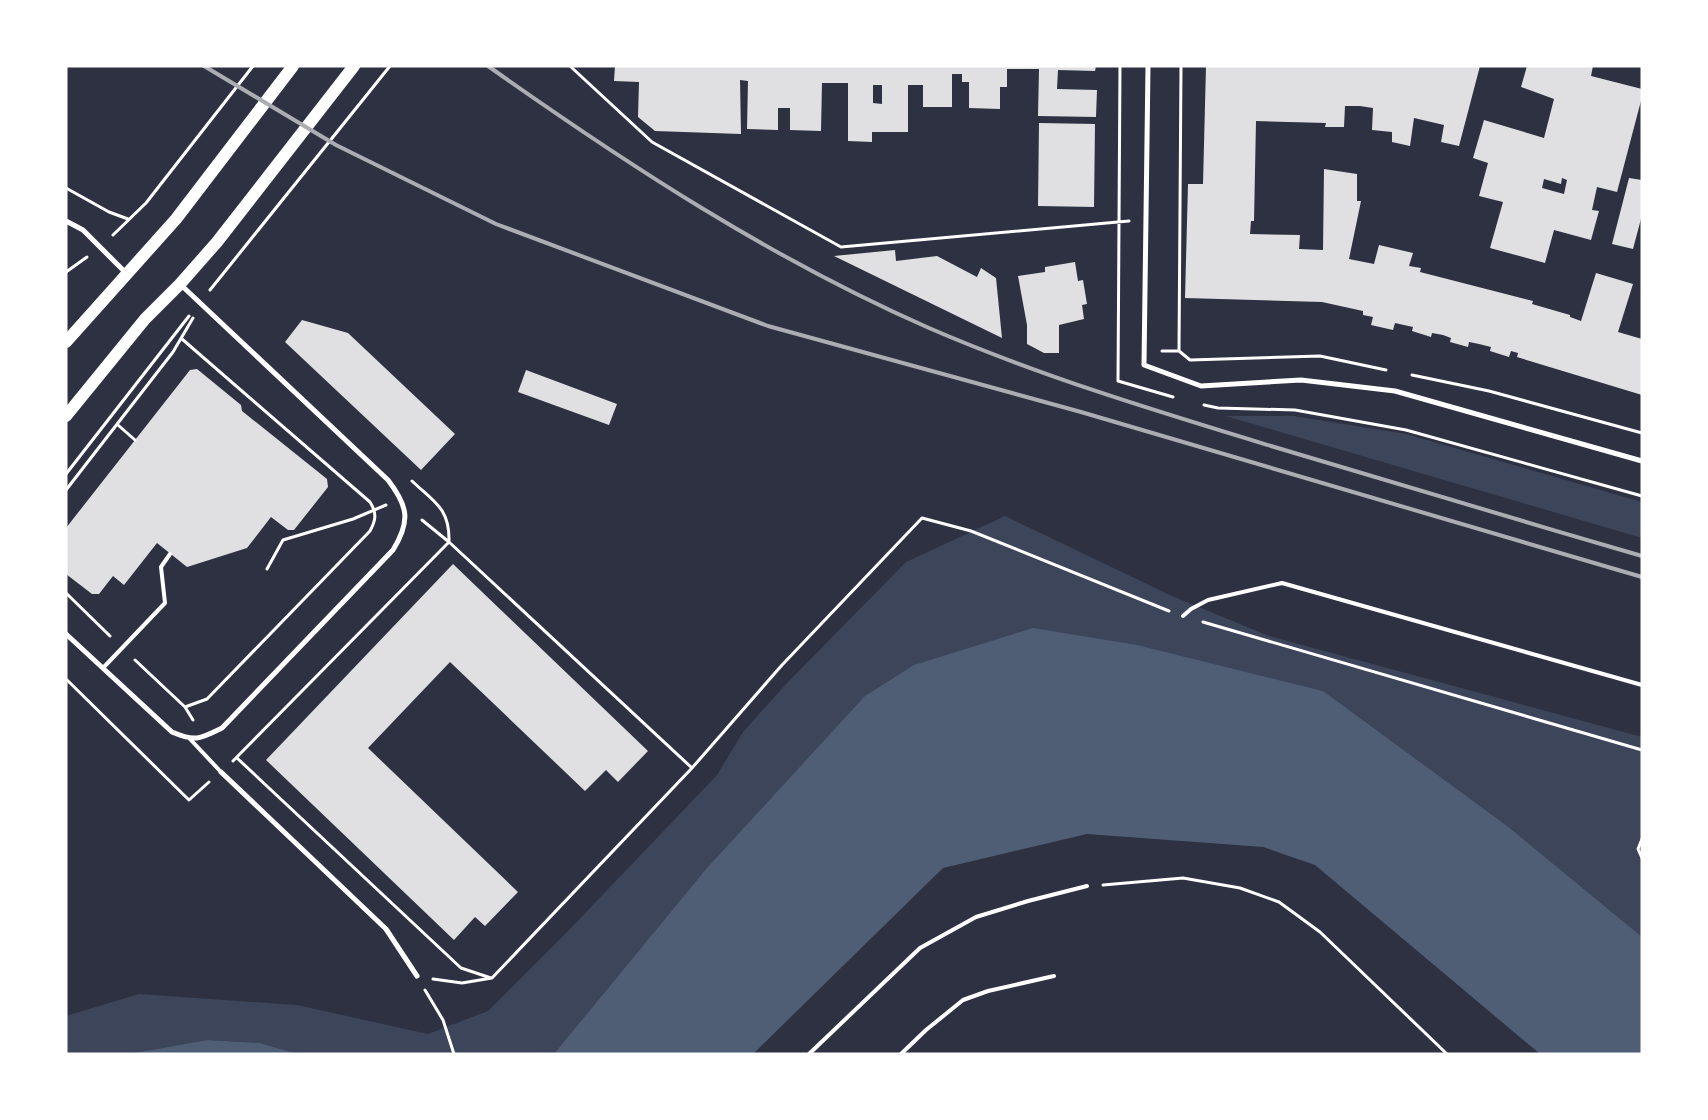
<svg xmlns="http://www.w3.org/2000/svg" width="1708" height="1120" font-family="Rubik,sans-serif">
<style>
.green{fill:#3c4559}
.water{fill:#4f5d75}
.building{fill:#e0e0e3;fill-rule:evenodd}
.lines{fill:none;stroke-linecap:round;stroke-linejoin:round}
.path{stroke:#fff;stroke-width:3}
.service{stroke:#fff;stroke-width:4}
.minor{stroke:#fff;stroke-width:5}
.primary{stroke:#fff;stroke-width:12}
.rail{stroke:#abadb3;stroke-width:4}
</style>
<rect width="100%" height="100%" fill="#2d3142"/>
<path class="green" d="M1226,416H1294L1406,434L1642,502V538Z
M1005,516L1172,596L1269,636L1642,737V937L1137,645L554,1054H298L260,1043L207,1040L128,1054H66V1016L139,994L297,1005L428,1034L488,1011L568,931L717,775L743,732L787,683L906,562Z"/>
<path class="water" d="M1033,628L1137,645L1323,691L1507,826L1642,937V1054H1540L1315,865L1263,847L1087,834L943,868L753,1054H554L707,868L865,696L914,665Z
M207,1040L260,1043L298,1054H128Z"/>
<path class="building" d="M615,66H1096L1095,71L1058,70L1057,89L1097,90L1096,117L1038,116L1039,69H1007V87H1000V109L969,108V82H962V74H952V107H923V85H908V132H872V142L848,141V83H822L821,131L790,130V108H778V130L747,129L748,81L740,80L741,134L655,131L638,117L639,82L614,81ZM873,85H882V104L873,103Z
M1206,66H1480L1459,146L1441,142L1444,125L1414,118L1410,146L1392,142V132L1372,130L1373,108L1360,106H1345L1344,127H1325L1326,123L1256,121L1254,221H1251L1250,234L1300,235L1299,249L1323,250L1324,169L1357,174V201H1361L1349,259L1374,264L1379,245L1413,253L1409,266L1421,268L1420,272L1533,301L1532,304L1570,315V317L1581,321L1596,273L1633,284L1618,332L1642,339V395L1517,357L1518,353L1511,351L1509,357L1490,351L1491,347L1479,344L1469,342L1468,347L1450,342L1451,338L1443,335L1432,333L1431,337L1412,331L1413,327L1395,323L1393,330L1371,325L1373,317L1363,315V311L1322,302L1185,298L1188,184H1203Z
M1527,66H1593L1591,76L1642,89V97L1617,192L1597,187L1592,210L1599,211L1591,240L1554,230L1545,263L1490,248L1503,202L1479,196L1488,163L1473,158L1484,120L1544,138L1554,99L1521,87ZM1562,178L1567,180L1564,194L1542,188L1544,179L1561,184Z
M1039,123L1095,124L1094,207L1038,206Z
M1629,178L1642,180V215L1633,249L1612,244Z
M895,250L896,261L937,256L977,277L981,268L996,278L1002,338L834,256Z
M1075,262L1078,281L1083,280L1087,304L1082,305L1084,319L1059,325V353H1044L1027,344V325L1018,276L1045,272V267Z
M302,320L348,333L455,434L421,470L285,342Z
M197,369L241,405L242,411L327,479L328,487L294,530H288L271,517L247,548L187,567L157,543L124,585L113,576L99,594H92L66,574V528L190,370Z
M526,370L617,404L609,425L518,392Z
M453,564L648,751L618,782L606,770L585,791L450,662L368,748L518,892L485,926L475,917L454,940L266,760Z"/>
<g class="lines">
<path class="path" d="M570,66L652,142L841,247L1129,221
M1120,66L1118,381L1173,397
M1181,66L1179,351L1190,360L1320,356L1386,370
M66,188L109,212L128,219
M113,235L146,203L253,66
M66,272L87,257
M210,290L390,66
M182,339L370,502C377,513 376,520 370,531L207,699L185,707
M1162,351H1179
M1412,375L1489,391L1642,433
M1204,405L1218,408L1295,410L1406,430L1642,496
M118,425L135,440
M66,474L189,316
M66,490L173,352L193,318
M422,520L449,542L692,768
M267,569L283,540L353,519L386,505
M66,593L110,636
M1203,622L1642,750
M135,660L185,707L193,720
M66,679L189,800L209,782
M237,758L461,968L491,978
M233,761L449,542C450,508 434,502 412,481
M1642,839L1638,849L1642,858
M1103,885L1183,878L1240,888L1279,902L1320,932L1447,1054
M433,979L462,983L492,978L692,768L782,665L922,518L971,531L1169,611
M425,990L443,1020L454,1054"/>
<path class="service" d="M1183,616L1191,609L1208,600L1282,583L1642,685
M103,668L165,603L161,567L170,554
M190,739L221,772
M809,1054L920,948L976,917L1028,901L1087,886
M901,1054L926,1030L963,1000L988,991L1054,976"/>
<path class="minor" d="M1148,66L1144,365L1201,386L1301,380L1395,391L1642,461
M66,221L83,230L126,273
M66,634L172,732C195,742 200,739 222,728L393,550C411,521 408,506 388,480L181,285
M221,772L386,929L417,976"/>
<path class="primary" d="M66,342L176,219L293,66
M66,416L145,319L180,284L217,242L354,66"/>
<path class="rail" d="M204,66L336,145L496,224L768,326L1081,412L1642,577
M488,66C628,165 772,259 929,328C1040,376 1156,411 1271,446C1394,483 1518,520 1642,556"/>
</g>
<rect width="1708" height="1120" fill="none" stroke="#ffffff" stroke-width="135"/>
</svg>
